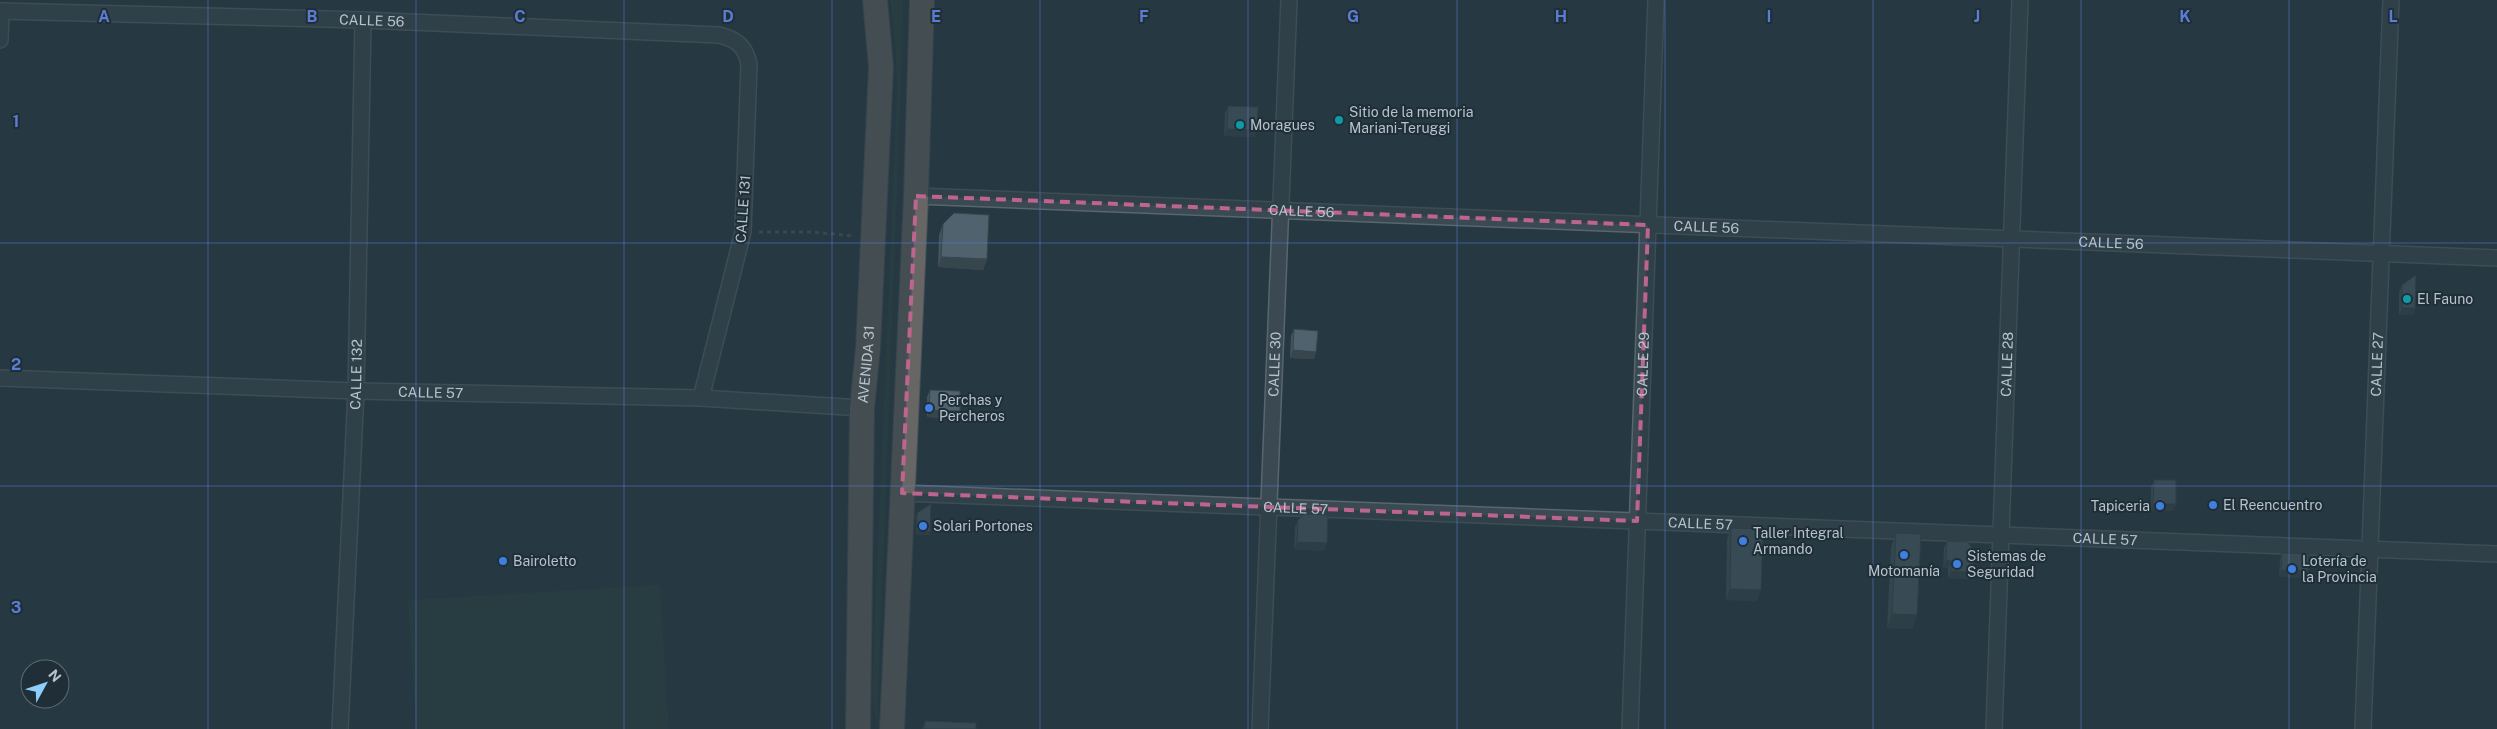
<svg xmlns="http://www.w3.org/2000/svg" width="2497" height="729" font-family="'Public Sans',sans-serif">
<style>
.green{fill:#284341}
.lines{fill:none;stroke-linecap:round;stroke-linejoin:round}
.minor-casing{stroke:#58666f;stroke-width:18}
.trunk-casing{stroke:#45535c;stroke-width:26}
.path{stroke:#465f5d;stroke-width:3;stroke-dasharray:4 4;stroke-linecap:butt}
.minor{stroke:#3a4952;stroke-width:15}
.trunk{stroke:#686664;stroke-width:24}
.wall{fill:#44545e}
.shaded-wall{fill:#37454c}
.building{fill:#4f626d;stroke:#37454c}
.marked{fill:none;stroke:#bd658e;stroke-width:4;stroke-dasharray:10 6;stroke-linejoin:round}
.grid{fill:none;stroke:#5b7dd3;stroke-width:1;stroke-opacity:0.55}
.culture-dot{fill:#0f9aa8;stroke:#1f2e37;stroke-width:2}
.shop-dot{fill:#3f7fe0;stroke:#1f2e37;stroke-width:2}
.labels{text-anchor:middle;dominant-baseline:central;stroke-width:4;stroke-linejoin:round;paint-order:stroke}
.street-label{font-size:14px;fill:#b7c3cc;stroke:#1f2e37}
.poi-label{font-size:14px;fill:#b7c3cc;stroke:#1f2e37;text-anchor:start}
.grid-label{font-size:16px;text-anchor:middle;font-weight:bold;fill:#5b7dd3;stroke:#1f2e37;stroke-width:4;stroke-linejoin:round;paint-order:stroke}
</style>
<rect width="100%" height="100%" fill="#263842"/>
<path class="green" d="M890,0H903V28L877,729L872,691L897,90L895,41Z
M660,585L669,729H416L408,600Z"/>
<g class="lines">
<defs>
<g id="minor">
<path id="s1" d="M0,11L363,20L719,35C737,39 746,47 749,65L743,232L701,398"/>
<path d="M0,40L1,11"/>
<path id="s2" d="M916,196L2497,258"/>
<path id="s3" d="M0,378L356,391L701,398L862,408"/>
<path id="s4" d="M902,493L2497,554"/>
<path id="s5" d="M340,729L356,391L363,20"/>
<path id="s6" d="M1260,729L1289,0"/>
<path id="s7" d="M1630,729L1656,0"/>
<path id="s8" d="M1994,729L2020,0"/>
<path id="s9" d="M2363,729L2391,0"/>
</g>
<g id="trunk">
<path id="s10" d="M858,729L862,408L868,348L881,67L875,0"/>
<path d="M892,729L916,196L922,0"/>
</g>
</defs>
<use href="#minor" class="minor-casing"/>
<use href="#trunk" class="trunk-casing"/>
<path class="path" d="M759,232H812L855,236"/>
<use href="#minor" class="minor"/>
<use href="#trunk" class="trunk"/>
</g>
<path class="wall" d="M1228,106L1255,137L1224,136L1225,113Z
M943,224L987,259L983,270L938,267L939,235Z
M2402,285L2415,308L2413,315H2399V292Z
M1294,329L1316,352L1314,359L1290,358L1291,336Z
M930,390L957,419L927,417V397Z
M2154,480L2176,504L2173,511H2151V487Z
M917,513L929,535H916V516Z
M1298,520L1327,543L1324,551L1294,549L1295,527Z
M1731,528L1757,601L1726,600L1727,539Z
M1896,533L1917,615L1912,629L1887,628L1891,547Z
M1947,541L1973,572L1970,579L1948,578V568H1943L1944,548Z
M2282,553L2308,571L2306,578L2279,577L2280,560Z
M925,721L976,729H922Z"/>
<path class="shaded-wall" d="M1227,129L1257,130L1255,137L1224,136Z
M941,257L987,259L983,270L938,267Z
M2402,308H2415L2413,315H2399Z
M1293,350L1316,352L1314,359L1290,358Z
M929,410L960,411L957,419L927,417Z
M2153,504H2176L2173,511H2151Z
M917,531L930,532L929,535H916Z
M1297,542L1327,543L1324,551L1294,549Z
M1946,560L1951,561L1948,568H1943Z
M2281,570L2308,571L2306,578L2279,577Z
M1951,571L1973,572L1970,579L1948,578Z
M1730,589L1761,590L1757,601L1726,600Z
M1892,614L1917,615L1912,629L1887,628Z"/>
<path class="building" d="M1228,106L1258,107L1257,130L1227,129Z
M954,213L989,215L987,259L941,257L943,224Z
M2416,275L2415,308H2402V285Z
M1294,329L1318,331L1316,352L1293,350Z
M930,390L960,391V411L929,410Z
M2154,480H2176V504H2153Z
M931,504L930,532L917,531V513Z
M1304,514L1328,515L1327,543L1297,542L1298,520Z
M1731,528L1763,529L1761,590L1730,589Z
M1896,533L1921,534L1917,615L1892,614Z
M1947,541L1968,542L1974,552L1973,572L1951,571V561L1946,560Z
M2282,553L2309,554L2308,571L2281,570Z
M925,721L976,723V729H924Z"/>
<path d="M0 0H2497V729H0ZM916,196L1648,225L1637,521L902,493Z" fill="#263842" fill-opacity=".55" fill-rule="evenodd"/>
<path class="marked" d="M916,196L1648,225L1637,521L902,493Z"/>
<path class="grid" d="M208,0V729M416,0V729M624,0V729M832,0V729M1040,0V729M1248,0V729M1457,0V729M1665,0V729M1873,0V729M2081,0V729M2289,0V729M0,243H2497M0,486H2497"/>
<g class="culture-dot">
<circle cx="1339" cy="120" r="5"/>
<circle cx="1240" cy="125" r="5"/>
<circle cx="2407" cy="299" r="5"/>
</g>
<g class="shop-dot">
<circle cx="929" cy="408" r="5"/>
<circle cx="2213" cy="505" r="5"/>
<circle cx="2160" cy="506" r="5"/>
<circle cx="923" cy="526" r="5"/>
<circle cx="1743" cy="541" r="5"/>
<circle cx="1904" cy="555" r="5"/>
<circle cx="503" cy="561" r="5"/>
<circle cx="1957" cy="564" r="5"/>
<circle cx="2292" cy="569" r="5"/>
</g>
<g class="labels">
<g class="street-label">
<text stroke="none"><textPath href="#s1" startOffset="372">CALLE 56</textPath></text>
<text transform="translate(743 209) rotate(-86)">CALLE 131</text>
<text stroke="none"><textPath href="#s2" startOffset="386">CALLE 56</textPath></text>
<text stroke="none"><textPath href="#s2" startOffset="791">CALLE 56</textPath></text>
<text stroke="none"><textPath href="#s2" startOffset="1196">CALLE 56</textPath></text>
<text stroke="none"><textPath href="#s10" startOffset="365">AVENIDA 31</textPath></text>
<text stroke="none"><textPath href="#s7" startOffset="365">CALLE 29</textPath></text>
<text stroke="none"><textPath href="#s8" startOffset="365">CALLE 28</textPath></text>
<text stroke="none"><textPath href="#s6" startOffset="365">CALLE 30</textPath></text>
<text stroke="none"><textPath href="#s9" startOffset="365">CALLE 27</textPath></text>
<text stroke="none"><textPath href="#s5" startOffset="355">CALLE 132</textPath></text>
<text stroke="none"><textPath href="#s3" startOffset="431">CALLE 57</textPath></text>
<text stroke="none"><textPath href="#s4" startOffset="394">CALLE 57</textPath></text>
<text stroke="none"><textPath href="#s4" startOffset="799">CALLE 57</textPath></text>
<text stroke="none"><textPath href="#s4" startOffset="1204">CALLE 57</textPath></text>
</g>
<g class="poi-label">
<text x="1349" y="112">Sitio de la memoria<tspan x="1349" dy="16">Mariani-Teruggi</tspan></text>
<text x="1250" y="125">Moragues</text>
<text x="2417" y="299">El Fauno</text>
<text x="939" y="400">Perchas y<tspan x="939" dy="16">Percheros</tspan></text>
<text x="2223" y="505">El Reencuentro</text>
<text x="2150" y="506" text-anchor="end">Tapiceria</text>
<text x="933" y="526">Solari Portones</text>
<text x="1753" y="533">Taller Integral<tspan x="1753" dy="16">Armando</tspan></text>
<text x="1967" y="556">Sistemas de<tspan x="1967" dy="16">Seguridad</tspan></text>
<text x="513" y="561">Bairoletto</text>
<text x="2302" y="561">Lotería de<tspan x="2302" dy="16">la Provincia</tspan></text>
<text x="1904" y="571" text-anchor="middle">Motomanía</text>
</g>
</g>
<g class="grid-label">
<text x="104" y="22">A</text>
<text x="312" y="22">B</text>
<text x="520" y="22">C</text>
<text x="728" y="22">D</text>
<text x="936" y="22">E</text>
<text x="1144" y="22">F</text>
<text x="1353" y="22">G</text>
<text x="1561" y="22">H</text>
<text x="1769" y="22">I</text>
<text x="1977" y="22">J</text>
<text x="2185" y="22">K</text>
<text x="2393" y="22">L</text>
<text x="16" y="127">1</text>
<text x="16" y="370">2</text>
<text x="16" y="613">3</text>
</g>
<g transform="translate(45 684) rotate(50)"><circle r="24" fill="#1f2e37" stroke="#5c6a73"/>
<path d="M0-4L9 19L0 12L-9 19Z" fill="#8dcefa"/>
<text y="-8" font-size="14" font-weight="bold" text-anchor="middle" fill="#b7c3cc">N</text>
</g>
</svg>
